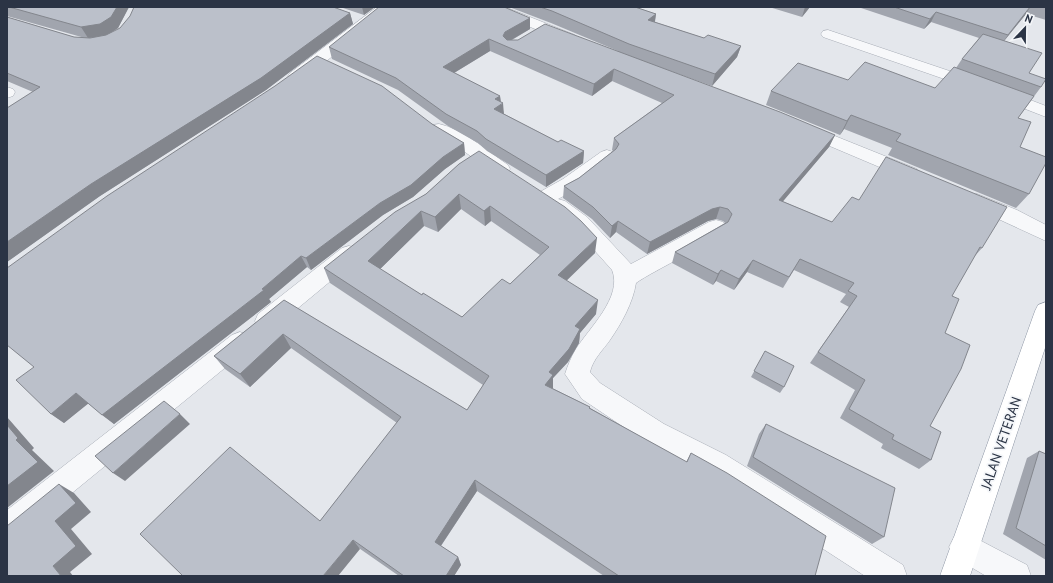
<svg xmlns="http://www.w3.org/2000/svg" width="1053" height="583" font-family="'PT Sans',sans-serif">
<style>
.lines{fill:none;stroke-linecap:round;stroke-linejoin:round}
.minor-casing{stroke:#a9aeb7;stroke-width:1}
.trunk-casing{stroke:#8b94a3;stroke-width:1}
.minor{fill:#f7f8fa;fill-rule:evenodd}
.trunk{fill:#fff;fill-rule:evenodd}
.wall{fill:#a1a5ae;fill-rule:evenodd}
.shaded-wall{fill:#83868d}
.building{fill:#bbc0ca;stroke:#83868d;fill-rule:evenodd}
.labels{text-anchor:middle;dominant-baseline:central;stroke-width:3.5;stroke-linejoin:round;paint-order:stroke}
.near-street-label{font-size:14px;fill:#2b3445;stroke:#f4f6f9}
</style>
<rect width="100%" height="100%" fill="#e4e7ec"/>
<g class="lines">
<defs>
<path id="minor" d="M377,7H393L324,63L302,79H290L288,76L290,73Z
M486,7H505L575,35L577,38L575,41H565L488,10Z
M828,30L991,85L1046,106V117L979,91L823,37L821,34L823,31Z
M7,87L13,89L15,92L13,96L7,98Z
M439,124C462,129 488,151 508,165L510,169L508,173L501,175L494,173L465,152L433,133L430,129L433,125Z
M805,124L917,169L919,173L917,177L910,179L903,177L799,133L796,129L799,125Z
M607,150L613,152L616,156L613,160L577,189L558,199L565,201L587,217L631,264L709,222L716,220L723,222L726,227C718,241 654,270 636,283C633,303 621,324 610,340C603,350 593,359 590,372L600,383L664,424L726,455L903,565L907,576H865L706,473L646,442L582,399L565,374C568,365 571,357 576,349C589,328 623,297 612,270L579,233L551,211L548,206L550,203L545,205L538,203L535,198L538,193L563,179L601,152Z
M977,194L1017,210L1046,225V241L970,206L967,201L970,196Z
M349,246L356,248L359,254L356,260L274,328L266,330L258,328L255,321L258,314L342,248Z
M240,332L248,335L252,342L248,349L17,538L7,542V510L232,335Z
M964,532L1027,565L1031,576H986L954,557L949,547L954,537Z"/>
<path id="trunk" d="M1046,302V345L970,576H940L1035,311L1038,305Z"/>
</defs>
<use href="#minor" class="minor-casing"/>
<use href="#trunk" class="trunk-casing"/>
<use href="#minor" class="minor"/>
<use href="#trunk" class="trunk"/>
</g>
<path class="wall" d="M7,7H129L118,28L112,32L350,13L353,24L266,90L100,196L7,262V108L33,92L7,81V17L74,37L85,38L7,16Z
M340,7H375L364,15Z
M509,7H635L656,14L655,22L704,38L741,46L737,57L712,86L662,68L835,135L829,147L782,201L832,222L859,200L982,248L974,257L952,296L945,333L930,426L931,460L919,469L881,448L883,444L840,418L855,390L810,363L849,307L840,302L846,294L794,270L783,288L747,272L734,290L716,281L713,285L672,263L675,252L725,223L723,221L716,219L708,221L647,254L616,232L610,238L592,219L563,198L564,186L579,178L613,151L612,150L614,138L662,103L612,81L592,96L490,51L454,73L500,96L501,102L504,114L558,142L584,151L583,163L546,187L487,151L478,143L448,126L398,90L332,59L329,47L530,18V29L512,40L618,51L551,23Z
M769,7H810L802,17Z
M858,7H1046V20L1026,14L1004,41L1029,73L1041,87L1018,118L1020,147L1029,194L1016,208L888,155L892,148L844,129L840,135L766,105L771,91L848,80L935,88L956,68L962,59L979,38L931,22L924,29Z
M432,124L464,143L465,155L445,169L413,197L383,215L311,270L307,267L269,299L271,302L114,424L88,403L64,423L51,414L34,367Z
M459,164L595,253L566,280L596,314L580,333L579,343L568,362L553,378L552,388L590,407V408L686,462L691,453L815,576H604L477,491L441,546L458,557L461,565L454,576H399L320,521L397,423L291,348L250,387L225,369L214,356L284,300L467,410L483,385L330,283L324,268L426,194ZM461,209L485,226L491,221L540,255L510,284L462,317L422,295L380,269L424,226L438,232Z
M762,357L784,387L780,393L751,377Z
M766,424L884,537L872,544L747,466L759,434Z
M1039,451L1046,454V560L1003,534L1027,458Z"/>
<path class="shaded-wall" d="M117,7H129L118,28L106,36L88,38L81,27Z
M362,7H375L364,15Z
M805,7H810L802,17Z
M1030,7L1026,14L1000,46L1008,35Z
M936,12L931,22L924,29L930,19Z
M350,13L353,24L266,90L100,196L7,262V242L91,184Z
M656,14L654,26L648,20Z
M530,18V29L506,43L503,36L505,32Z
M489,39L490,51L444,79L443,67Z
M741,46L737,57L712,86L715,74Z
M614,69L612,81L592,96L594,84Z
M500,96L501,105L503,103L504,115L494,109L495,99Z
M851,115L844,129L840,135L847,121Z
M835,135L829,147L774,212L779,200Z
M464,143L465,155L445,169L413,197L383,215L311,270L306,258L380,203L443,157Z
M584,151L583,163L546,187V175Z
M459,194L461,209L438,232L435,217Z
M490,206L491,221L485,226L484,211Z
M720,207L716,219L708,221L647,254L650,242L712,209Z
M421,211L424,226L373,276L368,261Z
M618,221L616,232L610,238L612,226Z
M597,238L595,253L557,290L558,275Z
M301,256L307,267L269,299L271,302L114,424L102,415L262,289Z
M753,260L747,272L734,290L739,279Z
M721,270L716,281L713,285L718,274Z
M598,300L596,314L580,333L579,343L568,362L553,378V388L545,397V385L549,372L575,326Z
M283,334L291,348L250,387L240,374Z
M76,393L89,403L64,423L51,414Z
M180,414L190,424L125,481L113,473Z
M7,417L34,448L32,450L54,471L7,508V486L16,440L7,425Z
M475,480L477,491L438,550L435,542Z
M59,484L74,493L91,512L71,529L92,554L70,572L73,576H61L53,566L55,521Z
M353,540L360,549L338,576H323Z
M458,557L461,565L454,576H446Z"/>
<path class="building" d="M9,7H117L111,17L100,24L81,27Z
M134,7H333L350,13L261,78L91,184L7,242V108L40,87L7,73V17L74,37L90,38L106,35L120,28L130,16Z
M379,7H504L530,18L505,32L503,36L507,40H518L545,24L780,112L835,135L779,200L832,222L852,197L859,200L886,157L1007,207L982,248L980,247L952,296L959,299L945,333L970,345L961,369L930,426L941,432L931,460L892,439L894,435L849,409L865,380L818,352L857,296L848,291L854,283L800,259L789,277L753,260L739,279L721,270L718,274L675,252L728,222L732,214L728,209L720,207L712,209L650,242L618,221L612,226L593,207L564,186L579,178L616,149L619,144L614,138L674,95L614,69L594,84L489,39L443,67L500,96L495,99L503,103L494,109L558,142L561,140L584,151L546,175L486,139L477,131L446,114L396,78L329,47Z
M540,7H635L656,14L648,20L704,38L708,35L741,46L715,74L629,44L552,11Z
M894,7H1030L1008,35L936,12L930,19Z
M983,34L1042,53L1029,73L1046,79L1041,87L962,59Z
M317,56L382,86L432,124L464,143L443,157L411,185L380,203L306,258L301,256L262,289L264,290L102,415L76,393L51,414L16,380L34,367L7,345V268L107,196L275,86Z
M865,62L935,88L954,67L1034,96L1018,118L1031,122L1020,147L1046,157V163L1029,194L896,141L901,134L851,115L847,121L771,91L798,63L848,80Z
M479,151L565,207L581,221L597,238L558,275L598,300L575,326L580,329L569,349L549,372L553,375L545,385L590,407L589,408L687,462L691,453L727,473L826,536L815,576H619L475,480L435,542L458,557L446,576H404L353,540L323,576H183L140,534L230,447L320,521L401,417L283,334L240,374L214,356L284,300L467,410L489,376L324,268L395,212L426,194L459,164ZM459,194L484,211L490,206L549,247L510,284L502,279L462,317L423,293L422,295L368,261L421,211L435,217Z
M765,351L794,366L784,387L754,371Z
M164,401L180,414L113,473L95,456Z
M766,424L895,488L884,537L753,457Z
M7,425L18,438L16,440L38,462L7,486Z
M1039,451L1046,454V546L1016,528Z
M59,484L76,503L55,521L76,546L53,566L61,576H7V526Z"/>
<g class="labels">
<g class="near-street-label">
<text transform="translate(1001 443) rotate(-71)">JALAN VETERAN</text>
</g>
</g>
<rect width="1053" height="583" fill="none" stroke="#2b3445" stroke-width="16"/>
<g transform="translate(1025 28) rotate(22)" stroke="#f4f6f9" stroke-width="3" paint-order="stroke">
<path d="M0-3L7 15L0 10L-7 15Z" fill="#2b3445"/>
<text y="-6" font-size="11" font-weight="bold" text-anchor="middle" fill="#2b3445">N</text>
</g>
</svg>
